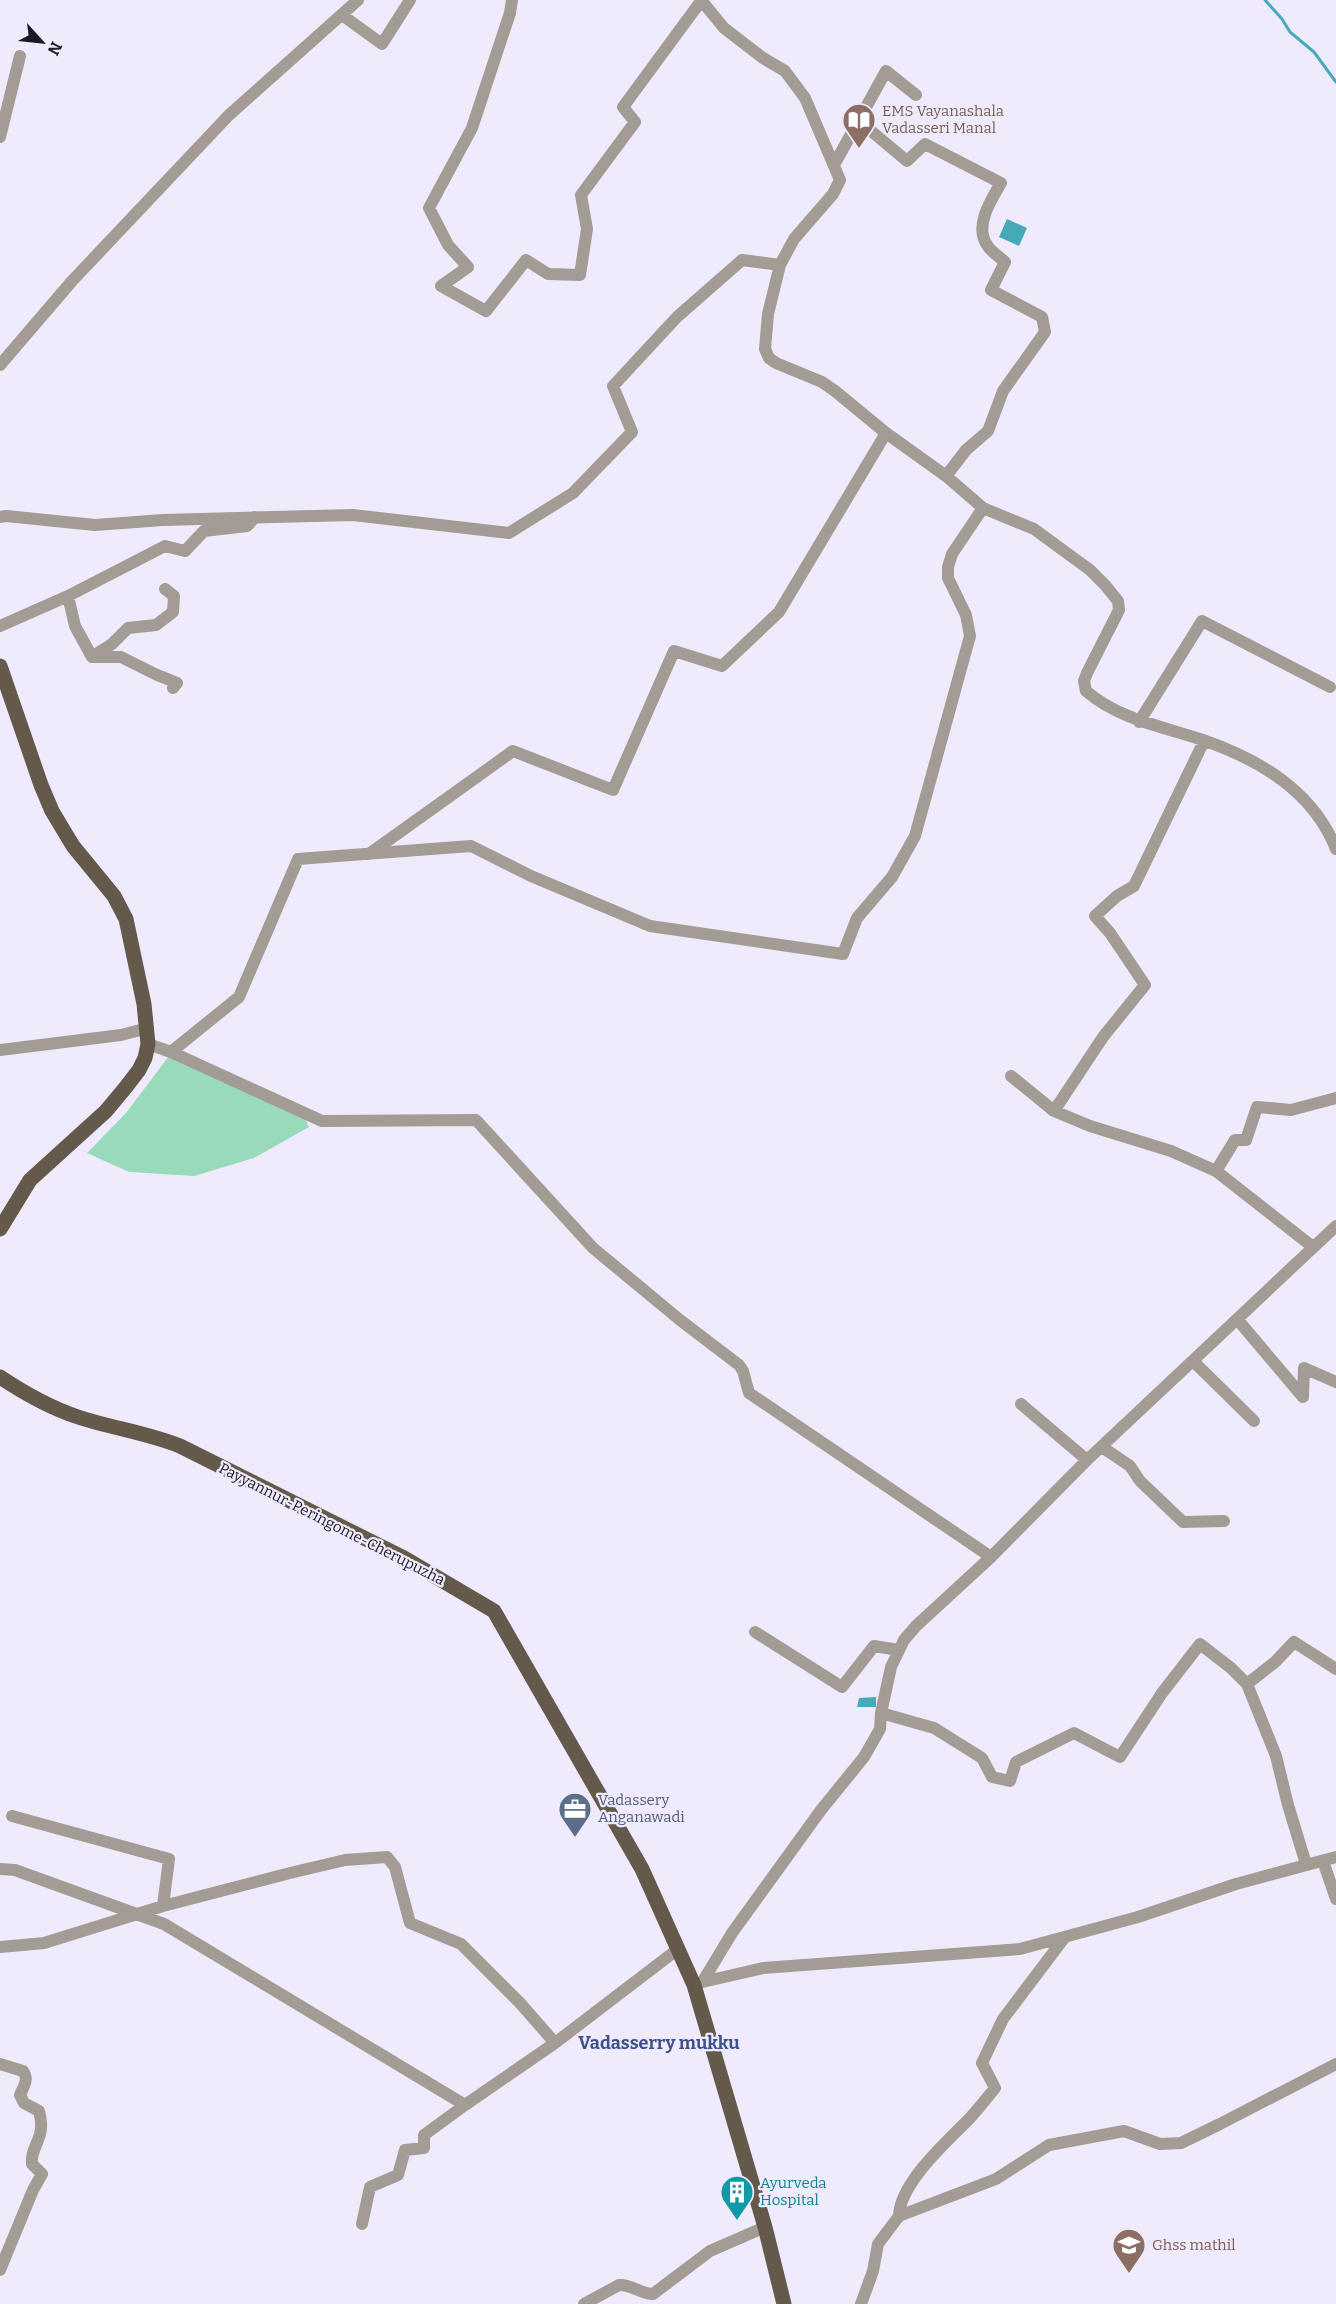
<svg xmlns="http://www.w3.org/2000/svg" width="1336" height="2304" font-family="Bitter,serif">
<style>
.green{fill:#98daba}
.water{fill:#47aab8}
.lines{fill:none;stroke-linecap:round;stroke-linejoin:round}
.stream{stroke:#47aab8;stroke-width:3}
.minor{stroke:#a29c94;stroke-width:12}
.major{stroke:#64594b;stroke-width:15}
.labels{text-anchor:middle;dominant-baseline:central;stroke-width:4.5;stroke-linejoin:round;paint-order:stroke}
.education-label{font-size:15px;fill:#785e54;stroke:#efebfd;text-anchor:start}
.street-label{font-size:15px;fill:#1c1a22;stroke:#efebfd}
.service-label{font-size:15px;fill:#4e5e75;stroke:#efebfd;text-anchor:start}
.culture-label{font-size:15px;fill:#0d838f;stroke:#efebfd;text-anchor:start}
.quarter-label{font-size:18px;font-weight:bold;fill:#3d518c;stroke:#efebfd}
</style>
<rect width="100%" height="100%" fill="#efebfd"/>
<path class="green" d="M169,1056L305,1119L309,1127L254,1158L194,1176L129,1172L87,1153L126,1113Z"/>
<path class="water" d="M1007,219L1027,228L1019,246L999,237Z
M876,1697V1707H857L859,1698Z"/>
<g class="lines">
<path class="stream" d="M1265,0L1282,19L1290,32L1314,52L1336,82"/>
<path class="minor" d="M512,0L510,13L472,128L429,208L448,245L468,267L441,286L486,311L526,260L548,274L580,275L587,229L581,195L635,122L623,107L701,1
M701,0L724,28L763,58L785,71L805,98L840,180L833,194L794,239L780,265L768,314L765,349L769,358L776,363L822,382L835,391L886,433L946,476L983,508L1034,529L1090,570L1105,585L1118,601L1119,610L1087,673L1084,681L1086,691C1120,720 1162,726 1203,740C1260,760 1313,791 1336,849
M342,15L382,44L410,0
M858,120L907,161L925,144L1001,183C991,200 974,226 987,245C991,252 1000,257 1005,262L991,290L1042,317L1045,332L1003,391L988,431L966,450L946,476
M0,137L20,56
M834,165L886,71L916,95
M0,365L72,281L229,115L358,0
M0,517L6,516L95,525L163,520L353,515L509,533L573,493L632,432L613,386L677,317L742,260L780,265
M68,596L75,626L92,657H121L155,674L177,683L173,688
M0,626L68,596L165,546L185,551L204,531L247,526L255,517
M93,656L112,644L128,628L156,625L173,612L174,596L165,589
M1139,722L1202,621L1330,687
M369,854L513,751L613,790L674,651L722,666L779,612L886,433
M148,1044L171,1052L322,1121L476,1120L593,1248L680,1320L739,1365L743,1371L749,1393L991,1557
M0,1050L121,1035L148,1028
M171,1052L239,997L298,859L471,846L531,876L650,926L843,954L857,918L892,877L915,836L970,636L966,615L948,578V567L952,554L983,508
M1011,1076L1054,1111L1090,1126L1171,1151L1216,1171L1235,1140H1246L1257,1107L1291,1110L1336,1098
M1054,1111L1103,1037L1145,985L1110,933L1095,916L1117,896L1134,886L1204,741
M1216,1171L1313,1247
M1237,1319L1303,1397L1304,1368L1336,1382
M1193,1361L1254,1421
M1021,1404L1087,1460
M1102,1447L1130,1466L1140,1481L1183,1522L1224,1521
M755,1632L842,1687L874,1646L899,1650
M1247,1684L1275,1662L1294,1642L1336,1669
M881,1713L934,1728L982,1758L992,1777L1010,1781L1016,1762L1074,1733L1120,1757L1162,1693L1200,1644L1231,1668L1247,1684L1276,1756L1288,1805L1306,1864
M12,1816L169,1859L163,1906
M1323,1861L1336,1899
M0,1869L15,1870L164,1924L465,2105L555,2043L678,1949
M0,1947L44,1943L163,1906L290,1873L345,1860L387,1857L395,1867L410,1923L461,1944L520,2003L555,2043
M703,1981L732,1933L821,1810L864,1757L880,1729L881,1713L891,1667L904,1640L916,1626L991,1557L1087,1460L1336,1226
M698,1983L763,1968L1020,1949L1138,1917L1236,1884L1336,1857
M0,2064L23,2071C29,2079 24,2086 20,2095L24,2103L39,2111C47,2139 30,2145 32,2164L42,2174L33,2190L0,2270
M899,2216C900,2182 948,2141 970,2118C979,2108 987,2098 995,2088L982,2063L1003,2019L1065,1937
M362,2224L370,2187L398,2175L405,2150L424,2148V2135L465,2105
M584,2304L619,2285C631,2284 641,2294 653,2294L710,2251L765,2227
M861,2304L873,2271L878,2244L899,2216L996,2179L1049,2145L1124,2131L1160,2144L1181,2143L1220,2124L1336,2064"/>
<path class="major" d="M0,666L41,785L52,811L73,846L114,896L126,919L144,1004L148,1044L145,1058L139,1070L126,1087L106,1111L30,1180L0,1229
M0,1377C24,1393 51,1408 78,1417C112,1428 147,1433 180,1446L404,1558L494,1611L642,1869L694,1985L765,2227L784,2304"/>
</g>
<defs>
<symbol id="library-pin" viewBox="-11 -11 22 30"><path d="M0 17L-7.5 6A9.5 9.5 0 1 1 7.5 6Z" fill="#8d6e63" stroke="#efebfd"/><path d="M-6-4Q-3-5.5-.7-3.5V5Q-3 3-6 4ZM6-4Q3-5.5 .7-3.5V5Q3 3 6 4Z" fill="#fff"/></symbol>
<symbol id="office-pin" viewBox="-11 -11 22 30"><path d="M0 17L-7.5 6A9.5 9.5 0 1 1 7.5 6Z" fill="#5c6f8a" stroke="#efebfd"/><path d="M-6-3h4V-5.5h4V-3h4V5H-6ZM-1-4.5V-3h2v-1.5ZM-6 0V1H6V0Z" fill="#fff"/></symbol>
<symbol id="building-pin" viewBox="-11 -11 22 30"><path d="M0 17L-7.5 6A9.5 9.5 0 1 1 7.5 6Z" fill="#0f9aa8" stroke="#efebfd"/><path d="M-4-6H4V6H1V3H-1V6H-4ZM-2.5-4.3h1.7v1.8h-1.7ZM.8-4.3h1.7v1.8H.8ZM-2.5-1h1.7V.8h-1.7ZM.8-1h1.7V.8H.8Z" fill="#fff"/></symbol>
<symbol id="school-pin" viewBox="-11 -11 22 30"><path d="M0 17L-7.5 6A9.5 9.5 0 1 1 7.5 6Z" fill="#8d6e63" stroke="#efebfd"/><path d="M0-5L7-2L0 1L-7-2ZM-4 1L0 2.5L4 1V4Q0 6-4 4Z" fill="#fff"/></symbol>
</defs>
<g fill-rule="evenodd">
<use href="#library-pin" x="840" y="101" width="38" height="52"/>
<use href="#office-pin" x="556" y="1790" width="38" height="52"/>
<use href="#building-pin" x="718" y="2173" width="38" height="52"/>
<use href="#school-pin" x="1110" y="2226" width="38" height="52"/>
</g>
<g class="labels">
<g class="education-label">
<text x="882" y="111">EMS Vayanashala<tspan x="882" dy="17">Vadasseri Manal</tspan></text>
<text x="1152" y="2245">Ghss mathil</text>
</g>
<g class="street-label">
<text transform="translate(332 1524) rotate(27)">Payyannur-Peringome-Cherupuzha</text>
</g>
<g class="service-label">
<text x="598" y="1800">Vadassery<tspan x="598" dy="17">Anganawadi</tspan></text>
</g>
<g class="culture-label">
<text x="760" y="2183">Ayurveda<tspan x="760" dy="17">Hospital</tspan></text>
</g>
<g class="quarter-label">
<text x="659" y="2043">Vadasserry mukku</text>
</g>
</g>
<g transform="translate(42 42) rotate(117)" stroke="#efebfd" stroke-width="4.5" paint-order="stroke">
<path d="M0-4.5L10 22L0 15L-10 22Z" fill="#1c1a22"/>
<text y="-9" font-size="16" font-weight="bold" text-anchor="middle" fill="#1c1a22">N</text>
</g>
</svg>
